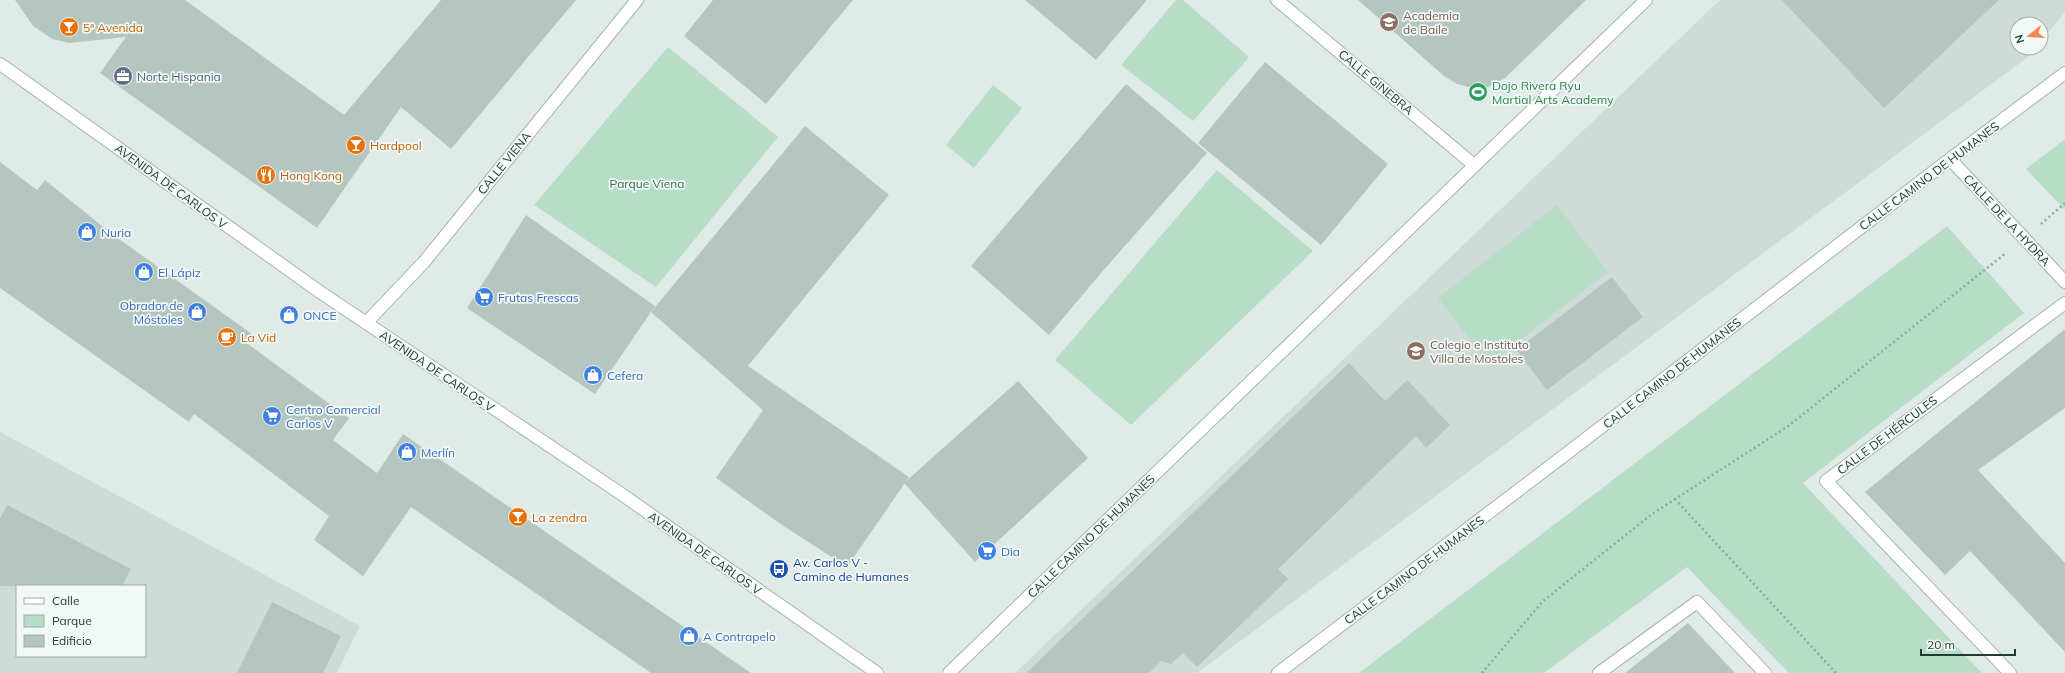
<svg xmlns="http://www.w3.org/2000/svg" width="2065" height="673" font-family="Mulish,sans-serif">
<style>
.built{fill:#cedbd7;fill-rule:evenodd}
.green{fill:#b8ddc6}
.building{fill:#b5c6c1}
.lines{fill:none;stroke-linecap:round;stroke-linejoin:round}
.minor-casing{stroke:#a3b3af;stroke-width:14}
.path{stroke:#80b0a5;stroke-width:2.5;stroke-dasharray:2 3;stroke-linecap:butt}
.minor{stroke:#fff;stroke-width:12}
.labels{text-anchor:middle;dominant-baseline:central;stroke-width:3.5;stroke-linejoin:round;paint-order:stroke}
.education-label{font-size:12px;fill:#785e54;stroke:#f1f8f5;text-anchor:start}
.food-label{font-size:12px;fill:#c56008;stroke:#f1f8f5;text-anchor:start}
.service-label{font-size:12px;fill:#4e5e75;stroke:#f1f8f5;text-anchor:start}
.street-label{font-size:12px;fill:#213c37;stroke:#f1f8f5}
.leisure-label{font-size:12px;fill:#27864d;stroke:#f1f8f5;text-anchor:start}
.park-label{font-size:12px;fill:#2a744d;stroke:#f1f8f5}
.shop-label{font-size:12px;fill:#366cbe;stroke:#f1f8f5;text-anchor:start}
.transit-label{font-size:12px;fill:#164399;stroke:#f1f8f5;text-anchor:start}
</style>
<rect width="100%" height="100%" fill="#e0ebe7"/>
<path class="built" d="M1720,0H2065V12L2041,42V24H2017V48H2036L2032,54L1197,673H1015Z
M0,432L360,626L337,673H0ZM17,586H145V656H17Z"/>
<path class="green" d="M1176,0H1183L1249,57L1193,121L1121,65Z
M668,47L778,137L656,287L534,205Z
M993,85L1022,108L974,168L946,145Z
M2065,139V210L2026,169Z
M1217,170L1313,251L1131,425L1055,360Z
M1557,205L1608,272L1489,364L1438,298Z
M1947,226L2024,313L1803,483L1982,673H1789L1687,567L1544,673H1359Z"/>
<path class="building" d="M15,0H185L344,115L441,0H576L451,149L401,107L317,228L100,73L126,37L69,43L52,39L33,26Z
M713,0H853L766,104L684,36Z
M1025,0H1147L1096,60Z
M1358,0H1586L1505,78L1488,87L1473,88L1457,84L1444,76Z
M1782,0H1999L1884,108Z
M1265,62L1388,164L1321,245L1198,143Z
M1126,84L1207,153L1101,273L1049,335L971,266Z
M805,126L889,195L748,366L909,477L847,567L782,525L716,478L763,410L651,312Z
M0,162L37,190L45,180L112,234L252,334L245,342L349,418L333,440L377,473L403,434L751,673H651L411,507L363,576L314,540L329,516L194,414L189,422L0,288Z
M526,215L655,306L595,394L467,308Z
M1612,277L1643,317L1547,390L1516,350Z
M2065,329V408L1978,470L2065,563V652L1970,551L1945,575L1865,492Z
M1349,363L1385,401L1407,380L1450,425L1426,448L1416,436L1278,569L1288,579L1197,667L1183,653L1171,664L1161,661L1149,673H1026Z
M1018,381L1088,458L975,562L904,483Z
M7,505L131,569L122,586H0V519Z
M272,602L341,636L323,673H237Z
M1688,623L1735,673H1625Z"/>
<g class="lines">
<defs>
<path id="minor" d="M1277,0L1474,165
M0,64L320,292L617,491L877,673
M1950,159L2065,282
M366,323L424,262L637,0
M949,673L1646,0
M1278,673L1570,451L1950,159L2065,73
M1599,673L1697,602L1765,673
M2010,673L1826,481L2065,303"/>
</defs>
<use href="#minor" class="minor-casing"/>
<path class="path" d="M2041,224L2065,203
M1675,499L1836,673
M1482,673L1543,601L1652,514L1787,427L2006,253"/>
<use href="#minor" class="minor"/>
</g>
<defs>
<symbol id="school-disc" viewBox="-11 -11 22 22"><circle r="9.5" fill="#8d6e63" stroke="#f1f8f5"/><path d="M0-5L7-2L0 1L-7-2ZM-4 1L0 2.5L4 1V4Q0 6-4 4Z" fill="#fff"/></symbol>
<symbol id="bar-disc" viewBox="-11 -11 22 22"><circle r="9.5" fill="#e8710a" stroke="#f1f8f5"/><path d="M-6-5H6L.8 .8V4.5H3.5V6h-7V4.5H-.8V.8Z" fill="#fff"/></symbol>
<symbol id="office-disc" viewBox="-11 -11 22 22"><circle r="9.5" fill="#5c6f8a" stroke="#f1f8f5"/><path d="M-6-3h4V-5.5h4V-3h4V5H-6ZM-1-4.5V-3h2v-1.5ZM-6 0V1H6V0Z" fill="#fff"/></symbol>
<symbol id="stadium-disc" viewBox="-11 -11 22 22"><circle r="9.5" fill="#2e9e5b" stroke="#f1f8f5"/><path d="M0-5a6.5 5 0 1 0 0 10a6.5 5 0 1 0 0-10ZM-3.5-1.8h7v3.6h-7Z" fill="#fff"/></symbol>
<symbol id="restaurant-disc" viewBox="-11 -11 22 22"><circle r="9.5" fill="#e8710a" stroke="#f1f8f5"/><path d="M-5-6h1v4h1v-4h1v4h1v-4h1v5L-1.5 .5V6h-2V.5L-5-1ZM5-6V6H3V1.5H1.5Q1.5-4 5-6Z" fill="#fff"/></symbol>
<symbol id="shop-disc" viewBox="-11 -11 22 22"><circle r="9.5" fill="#3f7fe0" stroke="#f1f8f5"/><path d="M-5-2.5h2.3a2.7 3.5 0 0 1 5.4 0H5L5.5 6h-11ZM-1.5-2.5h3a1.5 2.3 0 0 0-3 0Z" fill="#fff"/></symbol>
<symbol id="supermarket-disc" viewBox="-11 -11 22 22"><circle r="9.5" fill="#3f7fe0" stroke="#f1f8f5"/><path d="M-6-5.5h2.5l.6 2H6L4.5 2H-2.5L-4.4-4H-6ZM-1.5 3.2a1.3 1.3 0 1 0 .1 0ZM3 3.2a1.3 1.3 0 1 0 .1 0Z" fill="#fff"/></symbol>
<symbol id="cafe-disc" viewBox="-11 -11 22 22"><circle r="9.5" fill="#e8710a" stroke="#f1f8f5"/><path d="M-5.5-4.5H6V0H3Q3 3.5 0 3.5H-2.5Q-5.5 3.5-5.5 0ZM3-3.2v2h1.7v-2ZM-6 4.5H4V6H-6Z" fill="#fff"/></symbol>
<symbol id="bus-disc" viewBox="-11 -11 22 22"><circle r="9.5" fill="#1a4fb4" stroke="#f1f8f5"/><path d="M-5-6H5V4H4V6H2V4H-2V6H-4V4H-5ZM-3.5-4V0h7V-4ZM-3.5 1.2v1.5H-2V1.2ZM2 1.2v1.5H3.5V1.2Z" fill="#fff"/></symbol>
</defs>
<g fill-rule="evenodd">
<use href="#school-disc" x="1378" y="11" width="22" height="22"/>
<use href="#bar-disc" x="58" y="16" width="22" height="22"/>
<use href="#office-disc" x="112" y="65" width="22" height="22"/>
<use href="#stadium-disc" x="1467" y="81" width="22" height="22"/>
<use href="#bar-disc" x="345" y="134" width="22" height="22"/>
<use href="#restaurant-disc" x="255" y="164" width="22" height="22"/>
<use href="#shop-disc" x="76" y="221" width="22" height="22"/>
<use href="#shop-disc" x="133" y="261" width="22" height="22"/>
<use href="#supermarket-disc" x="473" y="286" width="22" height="22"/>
<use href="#shop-disc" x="186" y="301" width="22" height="22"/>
<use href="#shop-disc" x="278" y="304" width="22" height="22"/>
<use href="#cafe-disc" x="216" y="326" width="22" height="22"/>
<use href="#school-disc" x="1405" y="340" width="22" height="22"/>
<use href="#shop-disc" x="582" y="364" width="22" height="22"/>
<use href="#supermarket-disc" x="261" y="405" width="22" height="22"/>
<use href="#shop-disc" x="396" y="441" width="22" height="22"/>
<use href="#bar-disc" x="507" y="506" width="22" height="22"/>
<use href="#supermarket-disc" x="976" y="540" width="22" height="22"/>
<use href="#bus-disc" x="768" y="558" width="22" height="22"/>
<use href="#shop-disc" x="678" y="625" width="22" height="22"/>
</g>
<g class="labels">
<g class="education-label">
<text x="1403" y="15">Academia<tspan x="1403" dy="14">de Baile</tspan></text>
<text x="1430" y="344">Colegio e Instituto<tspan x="1430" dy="14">Villa de Mostoles</tspan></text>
</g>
<g class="food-label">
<text x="83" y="27">5ª Avenida</text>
<text x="370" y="145">Hardpool</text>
<text x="280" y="175">Hong Kong</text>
<text x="241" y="337">La Vid</text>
<text x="532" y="517">La zendra</text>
</g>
<g class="service-label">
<text x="137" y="76">Norte Hispania</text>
</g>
<g class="street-label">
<text transform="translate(1376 82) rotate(40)">CALLE GINEBRA</text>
<text transform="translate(504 163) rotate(-51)">CALLE VIENA</text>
<text transform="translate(1929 176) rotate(-37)">CALLE CAMINO DE HUMANES</text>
<text transform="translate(171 186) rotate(36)">AVENIDA DE CARLOS V</text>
<text transform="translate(2007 220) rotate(47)">CALLE DE LA HYDRA</text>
<text transform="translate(437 371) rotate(34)">AVENIDA DE CARLOS V</text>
<text transform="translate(1672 373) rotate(-38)">CALLE CAMINO DE HUMANES</text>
<text transform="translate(1887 435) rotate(-37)">CALLE DE HÉRCULES</text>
<text transform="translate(1091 536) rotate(-44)">CALLE CAMINO DE HUMANES</text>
<text transform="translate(705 553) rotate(35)">AVENIDA DE CARLOS V</text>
<text transform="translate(1414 570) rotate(-37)">CALLE CAMINO DE HUMANES</text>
</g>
<g class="leisure-label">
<text x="1492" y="85">Dojo Rivera Ryu<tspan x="1492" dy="14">Martial Arts Academy</tspan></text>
</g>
<g class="park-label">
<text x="647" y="183">Parque Viena</text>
</g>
<g class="shop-label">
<text x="101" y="232">Nuria</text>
<text x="158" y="272">El Lápiz</text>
<text x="498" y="297">Frutas Frescas</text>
<text x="183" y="305" text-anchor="end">Obrador de<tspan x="183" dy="14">Móstoles</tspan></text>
<text x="303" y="315">ONCE</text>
<text x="607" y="375">Cefera</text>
<text x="286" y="409">Centro Comercial<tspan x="286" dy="14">Carlos V</tspan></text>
<text x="421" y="452">Merlín</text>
<text x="1001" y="551">Dia</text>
<text x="703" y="636">A Contrapelo</text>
</g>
<g class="transit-label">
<text x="793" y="562">Av. Carlos V -<tspan x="793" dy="14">Camino de Humanes</tspan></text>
</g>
</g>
<rect x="16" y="585" width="130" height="72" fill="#f1f8f5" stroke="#9eada9"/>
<rect x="24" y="598" width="20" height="6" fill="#ffffff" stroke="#9eada9"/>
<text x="52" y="605" font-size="12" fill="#213c37">Calle</text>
<rect x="24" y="615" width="20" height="12" fill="#b8ddc6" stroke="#9eada9"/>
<text x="52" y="625" font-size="12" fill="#213c37">Parque</text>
<rect x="24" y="635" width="20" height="12" fill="#b5c6c1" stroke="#9eada9"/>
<text x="52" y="645" font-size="12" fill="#213c37">Edificio</text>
<g transform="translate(2029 36) rotate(252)"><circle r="19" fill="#f1f8f5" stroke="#9eada9"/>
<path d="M0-3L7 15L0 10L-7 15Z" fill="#f48a55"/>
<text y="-6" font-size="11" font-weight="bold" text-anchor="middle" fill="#213c37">N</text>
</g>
<path d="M1921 649v6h94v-6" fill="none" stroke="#213c37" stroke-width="2"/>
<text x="1927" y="649" font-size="12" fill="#213c37" stroke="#f1f8f5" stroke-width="3" paint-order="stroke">20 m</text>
</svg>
